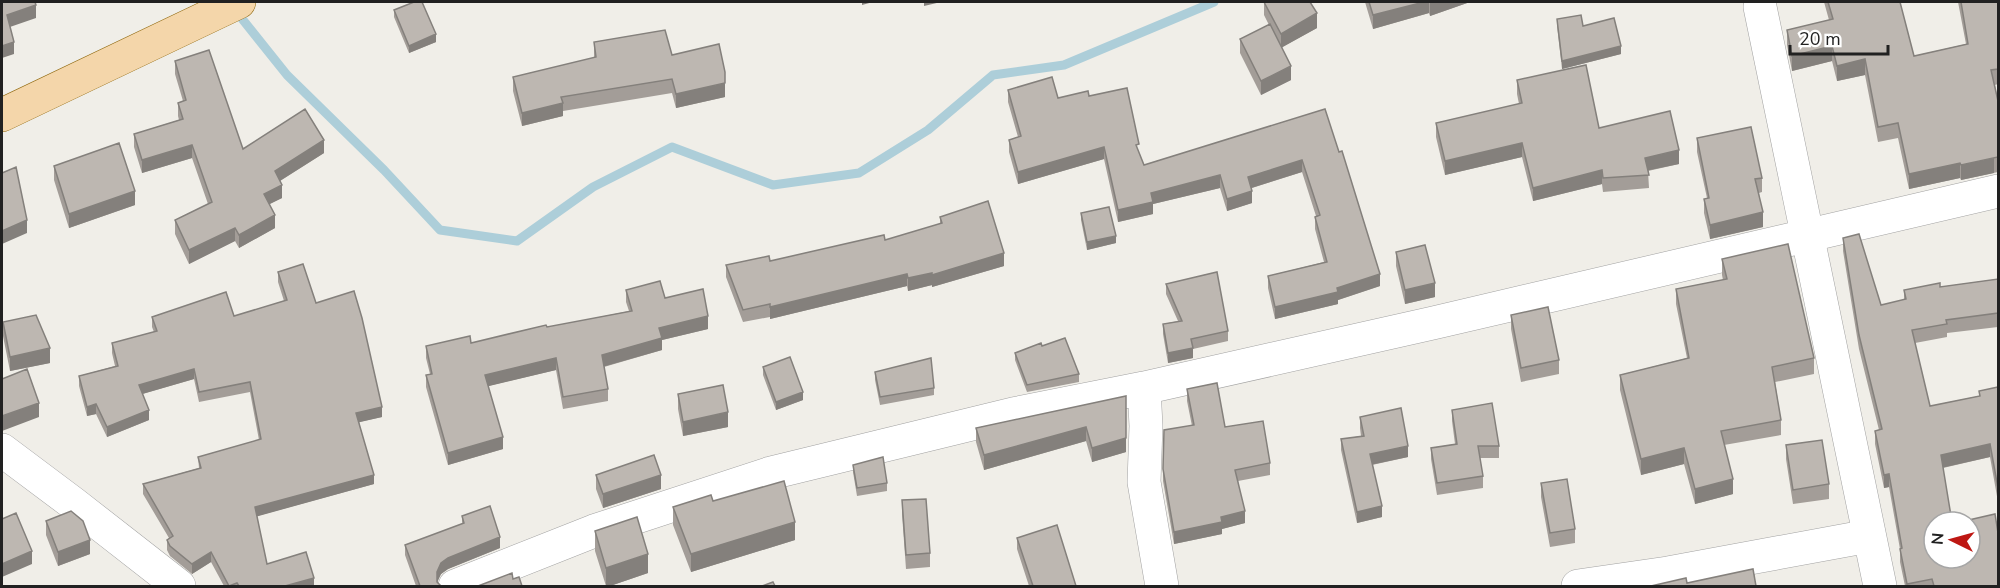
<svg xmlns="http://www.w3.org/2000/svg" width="2000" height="588" font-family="'Nunito Sans',sans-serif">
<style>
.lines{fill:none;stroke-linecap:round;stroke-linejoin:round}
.stream{stroke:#adced9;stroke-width:9}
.minor-casing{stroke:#a2a2a2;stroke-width:34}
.major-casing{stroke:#8f680e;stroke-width:34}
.minor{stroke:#fff;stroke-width:33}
.major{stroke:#f4d6aa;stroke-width:33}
.wall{fill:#a39d98}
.shaded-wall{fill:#84807c}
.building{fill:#bdb7b1;stroke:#84807c;stroke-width:1.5}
</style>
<rect width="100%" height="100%" fill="#f0eee8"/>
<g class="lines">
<path class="stream" d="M235,10L287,75L384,170L440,230L517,241L593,187L672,147L773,185L859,173L928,130L993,75L1064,65L1214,2"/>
<defs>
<path id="minor" d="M1760,7L1880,586
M1144,388L1146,426L1144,482L1162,586
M2,450L74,504L179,586
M455,586L594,531L771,473L1013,414L1144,388L1433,323L1998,191
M1578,586L1668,573L1869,536"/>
<path id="major" d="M2,115L239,2"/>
</defs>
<use href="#minor" class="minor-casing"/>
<use href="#major" class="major-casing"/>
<use href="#minor" class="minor"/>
<use href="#major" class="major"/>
</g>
<path class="wall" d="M1264,2L1317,28L1282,47L1291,80L1261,95L1240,53V39L1269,25L1264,15Z
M1365,2H1470L1430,16L1429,13L1373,29Z
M1824,2H1900L1914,56L1966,44L1958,2H1998V84L1995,85L1998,101V172L1961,180L1960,178L1909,189L1898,138L1878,142L1865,75L1837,81L1832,61L1792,71L1787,45V30L1829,20Z
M394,10L436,42L409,53L394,17Z
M1557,19L1583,26L1621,54L1562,69L1557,26Z
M594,42L672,55L725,97L676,108L672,93L563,111V116L522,126L513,91V77L594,58Z
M175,61L243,149L324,153L280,181L282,198L269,204L275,228L239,248L235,241L189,264L175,234V220L208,204L192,158L142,173L134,147V134L179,120L178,116V103L183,101L175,74Z
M1517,80L1599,128L1679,164L1648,171L1649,188L1603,192L1602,184L1533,201L1522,157L1445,175L1436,137V123L1519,104L1517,94Z
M1008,90L1058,98L1089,96L1139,153L1144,165L1325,109L1380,286L1338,300V304L1275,319L1268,288V276L1324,262L1315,229V217L1316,216L1302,172L1252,188V203L1227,211L1220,188L1153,204V214L1118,222L1104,159L1018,184L1009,152V140L1018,137L1008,102Z
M1697,138L1762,178V192L1759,193L1763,227L1710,239L1704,213V199L1707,198L1697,152Z
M54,166L135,205L69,228L54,180Z
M1081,213L1116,243L1087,250L1081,220Z
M940,217L1004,266L932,287V285L908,291L907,286L770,319V317L743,322L726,277V265L770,261L885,240L940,224Z
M1843,238L1881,305L1904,300V290L1940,287L1998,279V327L1947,333V337L1915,343L1930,406L1979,396V391L1998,387V502L1990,457L1943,468L1934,522L1998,586H1905L1900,562V549L1889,487L1884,488L1875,444V431L1879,430L1859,349L1843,251Z
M1396,252L1435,297L1405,304L1396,266Z
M1722,259L1814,358V374L1775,382L1781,420V435L1724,445L1733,494L1695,504L1684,464L1641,475L1620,390V375L1687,358L1676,304V289L1723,280L1722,275Z
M278,272L316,303L382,417L359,422L374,484L257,516L267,564L314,586H224L211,562L192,574L170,556L167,550V540L169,538L143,494V484L199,468L198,457L259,440L250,392L199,402L194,379L142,394L149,420L107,437L96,414L87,416L79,386V376L115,366L112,353V343L154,332L152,327V317L234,316L284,301L278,282Z
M1166,284L1228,331V341L1193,349V358L1168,363L1163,334V324L1178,321L1166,294Z
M626,290L665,298L708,329L662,340V350L604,367L608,389V401L563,409L556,370L488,386L503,449L448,465L426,387V375L430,374L426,358V346L471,343L629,311L626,302Z
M1511,315L1559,360V374L1521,382L1511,329Z
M3,322L50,363L10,371L3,336Z
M1042,346L1079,374V382L1027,392L1015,360V353Z
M763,367L803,400L776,410L763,375Z
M875,372L934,388V395L880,405L875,380Z
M1187,389L1225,427L1270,463V475L1238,481L1245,523L1222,529V534L1174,544L1163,481V469L1192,426L1187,401Z
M678,394L728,427L683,436L678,409Z
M1126,396V452L1092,462L1086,441L984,470L976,442V428Z
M1452,410L1499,446V458H1480L1483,476V488L1437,495L1431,459V448L1455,444L1452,421Z
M1360,417L1408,457L1372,465L1382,517L1357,523L1341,450V439L1361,436L1360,428Z
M1786,445L1829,484V499L1793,504L1786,459Z
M853,465L887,483V491L857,496L853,472Z
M596,475L661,489L603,508L596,489Z
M1541,483L1575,529V543L1550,547L1541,497Z
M902,500L930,553V567L906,569L902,514Z
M713,501L795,540L691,572L673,525V507Z
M462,516L500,548L448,569L441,574L437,581L441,586H416L405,555V545L462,524Z
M46,521L90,554L58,566L46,535Z
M595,531L648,573L610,586H606L595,551Z
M1017,538L1076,586H1029L1017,549Z"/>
<path class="shaded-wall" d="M862,2H873L862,5Z
M924,2H941L924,6Z
M1424,2H1429V13L1373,29V15Z
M1433,2H1470L1430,16V3Z
M36,5V18L7,28V15Z
M1317,13V28L1281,48V34Z
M436,34V42L409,53V46Z
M14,42V54L2,58V46Z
M1621,46V54L1562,69V61Z
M1832,46V61L1792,71V56Z
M1865,59V75L1837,81V66Z
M1291,66V80L1261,95V81Z
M725,83V97L676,108V94Z
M563,103V116L522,126V113Z
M324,140V153L275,184V171Z
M1522,143V157L1445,175V161Z
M192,145V158L142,173V160Z
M1104,147V159L1018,184V172Z
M1679,150V164L1645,171V158Z
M1994,158V173L1961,180V165Z
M1302,160V172L1248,189V177Z
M1960,163V178L1909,189V174Z
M1602,170V184L1533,201V188Z
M1220,175V188L1153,204V214L1118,222V210L1151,193Z
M282,185V198L264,207V194Z
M135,191V205L69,228V214Z
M1252,191V203L1227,211V199Z
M1763,212V227L1710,239V225Z
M275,215V228L239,248V235Z
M27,220V233L2,244V231Z
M235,228V241L189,264V250Z
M1116,236V243L1087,250V242Z
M1004,253V266L932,287V275Z
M932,273V285L908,291V278Z
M907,274V286L770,319V307Z
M1380,274V286L1338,300V304L1275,319V307Z
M1435,283V297L1405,304V290Z
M708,316V329L662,340V350L602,367V355L659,328Z
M50,348V363L10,371V357Z
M1193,348V358L1168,363V353Z
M556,358V370L485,387V375Z
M194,369V379L139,395V385Z
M803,392V400L776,410V402Z
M39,403V417L2,431V416Z
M96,404V414L87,416V407Z
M382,407V417L356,423V413Z
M149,410V420L107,437V427Z
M728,412V427L683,436V422Z
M1086,427V441L984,470V455Z
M503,437V449L448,465V453Z
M1126,438V452L1092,462V448Z
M1990,444V457L1941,468V455Z
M1408,446V457L1370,465V454Z
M1684,448V464L1641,475V459Z
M1889,474V487L1884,488V475Z
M374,475V484L255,517V507Z
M661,475V489L603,508V494Z
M1733,479V494L1695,504V489Z
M1382,506V517L1357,523V512Z
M1245,511V523L1222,529V534L1174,544V532L1221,517Z
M795,522V540L691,572V554Z
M500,537V548L448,569L441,574L437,583V572L441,563L448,558Z
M90,540V554L58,566V552Z
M32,551V564L2,577V564Z
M211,552V562L192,574V564Z
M648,554V573L610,586H606V568Z
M314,578V586H285Z"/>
<path class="building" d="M2,2H35L36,5L7,15L14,42L2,46Z
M414,2H422L436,34L409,46L394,10Z
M1264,2H1310L1317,13L1281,34Z
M1369,2H1424L1373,15Z
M1828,2H1900L1914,56L1968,44L1961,2H1998V69L1991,70L1998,101V157L1961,165L1960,163L1909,174L1898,123L1878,127L1865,59L1837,66L1832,46L1792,56L1787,30L1833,19Z
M1581,15L1583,26L1614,18L1621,46L1562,61L1557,19Z
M1270,24L1291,66L1261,81L1240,39Z
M665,30L672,55L719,44L725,72V83L676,94L672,79L561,97L563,103L522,113L513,77L596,57L594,42Z
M209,50L243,149L305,109L324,140L275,171L282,185L264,194L275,215L239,235L235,228L189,250L175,220L212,202L192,145L142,160L134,134L183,119L178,103L186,100L175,61Z
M1586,65L1599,128L1670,111L1679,150L1645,158L1649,175L1603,178L1602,170L1533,188L1522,143L1445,161L1436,123L1522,103L1517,80Z
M1052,77L1058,98L1088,91L1089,96L1127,88L1139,144L1136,145L1144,165L1325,109L1339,152L1342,151L1380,274L1337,288L1338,292L1275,307L1268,276L1327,262L1315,217L1320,215L1302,160L1248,177L1252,191L1227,199L1220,175L1151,193L1153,202L1118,210L1104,147L1018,172L1009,140L1021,136L1008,90Z
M1751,127L1762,178L1755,179L1763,212L1710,225L1704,199L1709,198L1697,138Z
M119,143L135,191L69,214L54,166Z
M16,167L27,220L2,231V173Z
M988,201L1004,253L932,275V273L908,278L907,274L770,307V304L743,310L726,265L769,256L770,261L884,235L885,240L942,223L940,217Z
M1109,207L1116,236L1087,242L1081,213Z
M1859,234L1881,305L1906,299L1904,290L1940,283V287L1998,279V313L1946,320L1947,324L1912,330L1930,406L1980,396L1979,391L1998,387V488L1990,444L1941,455L1952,522H1934V558H1970V522H1960L1995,514L1998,533V586H1934L1932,579L1907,584L1900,549L1902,548L1889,474L1884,475L1875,431L1882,429L1859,335L1843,238Z
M1788,244L1814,358L1772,367L1781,420L1721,431L1733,479L1695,489L1684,448L1641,459L1620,375L1689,358L1676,289L1727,279L1722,259Z
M1425,245L1435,283L1405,290L1396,252Z
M303,264L316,303L354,291L362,318L382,407L356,413L374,475L255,507L267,564L306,552L314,578L285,586H239L237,583L229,586L211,552L192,564L170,546L167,540L173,536L143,484L201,468L198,457L261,439L250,382L199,392L194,369L139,385L149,410L107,427L96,404L87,407L79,376L118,366L112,343L157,331L152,317L226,292L234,316L287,300L278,272Z
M1217,272L1228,331L1191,339L1193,348L1168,353L1163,324L1182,321L1166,284Z
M660,281L665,298L703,289L708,316L659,328L662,338L602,355L608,389L563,397L556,358L485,375L503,437L448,453L426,375L432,374L426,346L470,336L471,343L546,325L547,327L632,311L626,290Z
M1548,307L1559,360L1521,368L1511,315Z
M36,315L50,348L10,357L3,322Z
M1065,338L1079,374L1027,385L1015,353L1041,343L1042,346Z
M790,357L803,392L776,402L763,367Z
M931,358L934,388L880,397L875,372Z
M27,369L39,403L2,416V379Z
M1217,383L1225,427L1263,421L1270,463L1235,470L1245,511L1221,517L1222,522L1174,532L1163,469L1164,430L1194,425L1187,389Z
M723,385L728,412L683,422L678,394Z
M1126,396V438L1092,448L1086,427L984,455L976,428Z
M1492,403L1499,446H1478L1483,476L1437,483L1431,448L1457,444L1452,410Z
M1401,408L1408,446L1370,454L1382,506L1357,512L1341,439L1364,436L1360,417Z
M1822,440L1829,484L1793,490L1786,445Z
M654,455L661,475L603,494L596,475Z
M883,457L887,483L857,488L853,465Z
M1567,479L1575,529L1550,533L1541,483Z
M784,481L795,522L691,554L673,507L711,495L713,501Z
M926,499L930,553L906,555L902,500Z
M490,506L500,537L448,558L441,563L437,572V582L441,586H420L405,545L464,523L462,516Z
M71,511L83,521L90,540L58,552L46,521Z
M16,513L32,551L2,564V519Z
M637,517L648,554L606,568L595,531Z
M1057,525L1076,586H1033L1017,538Z
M1753,569L1756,586H1651L1686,578L1687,583Z
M512,573L513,579L519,577L522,586H478Z
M773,582L775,586H762Z"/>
<rect width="2000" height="588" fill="none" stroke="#212121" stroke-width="6"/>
<g transform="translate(1952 540) rotate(275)"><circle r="28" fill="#ffffff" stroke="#a6a6a6" stroke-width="1.5"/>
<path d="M0-4.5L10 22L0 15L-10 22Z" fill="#be1713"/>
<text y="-9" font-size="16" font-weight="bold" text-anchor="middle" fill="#212121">N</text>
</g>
<path d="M1790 45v9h98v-9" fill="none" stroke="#212121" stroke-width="3"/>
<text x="1799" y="45" font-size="18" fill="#212121" stroke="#ffffff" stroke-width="4.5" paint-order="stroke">20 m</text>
</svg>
